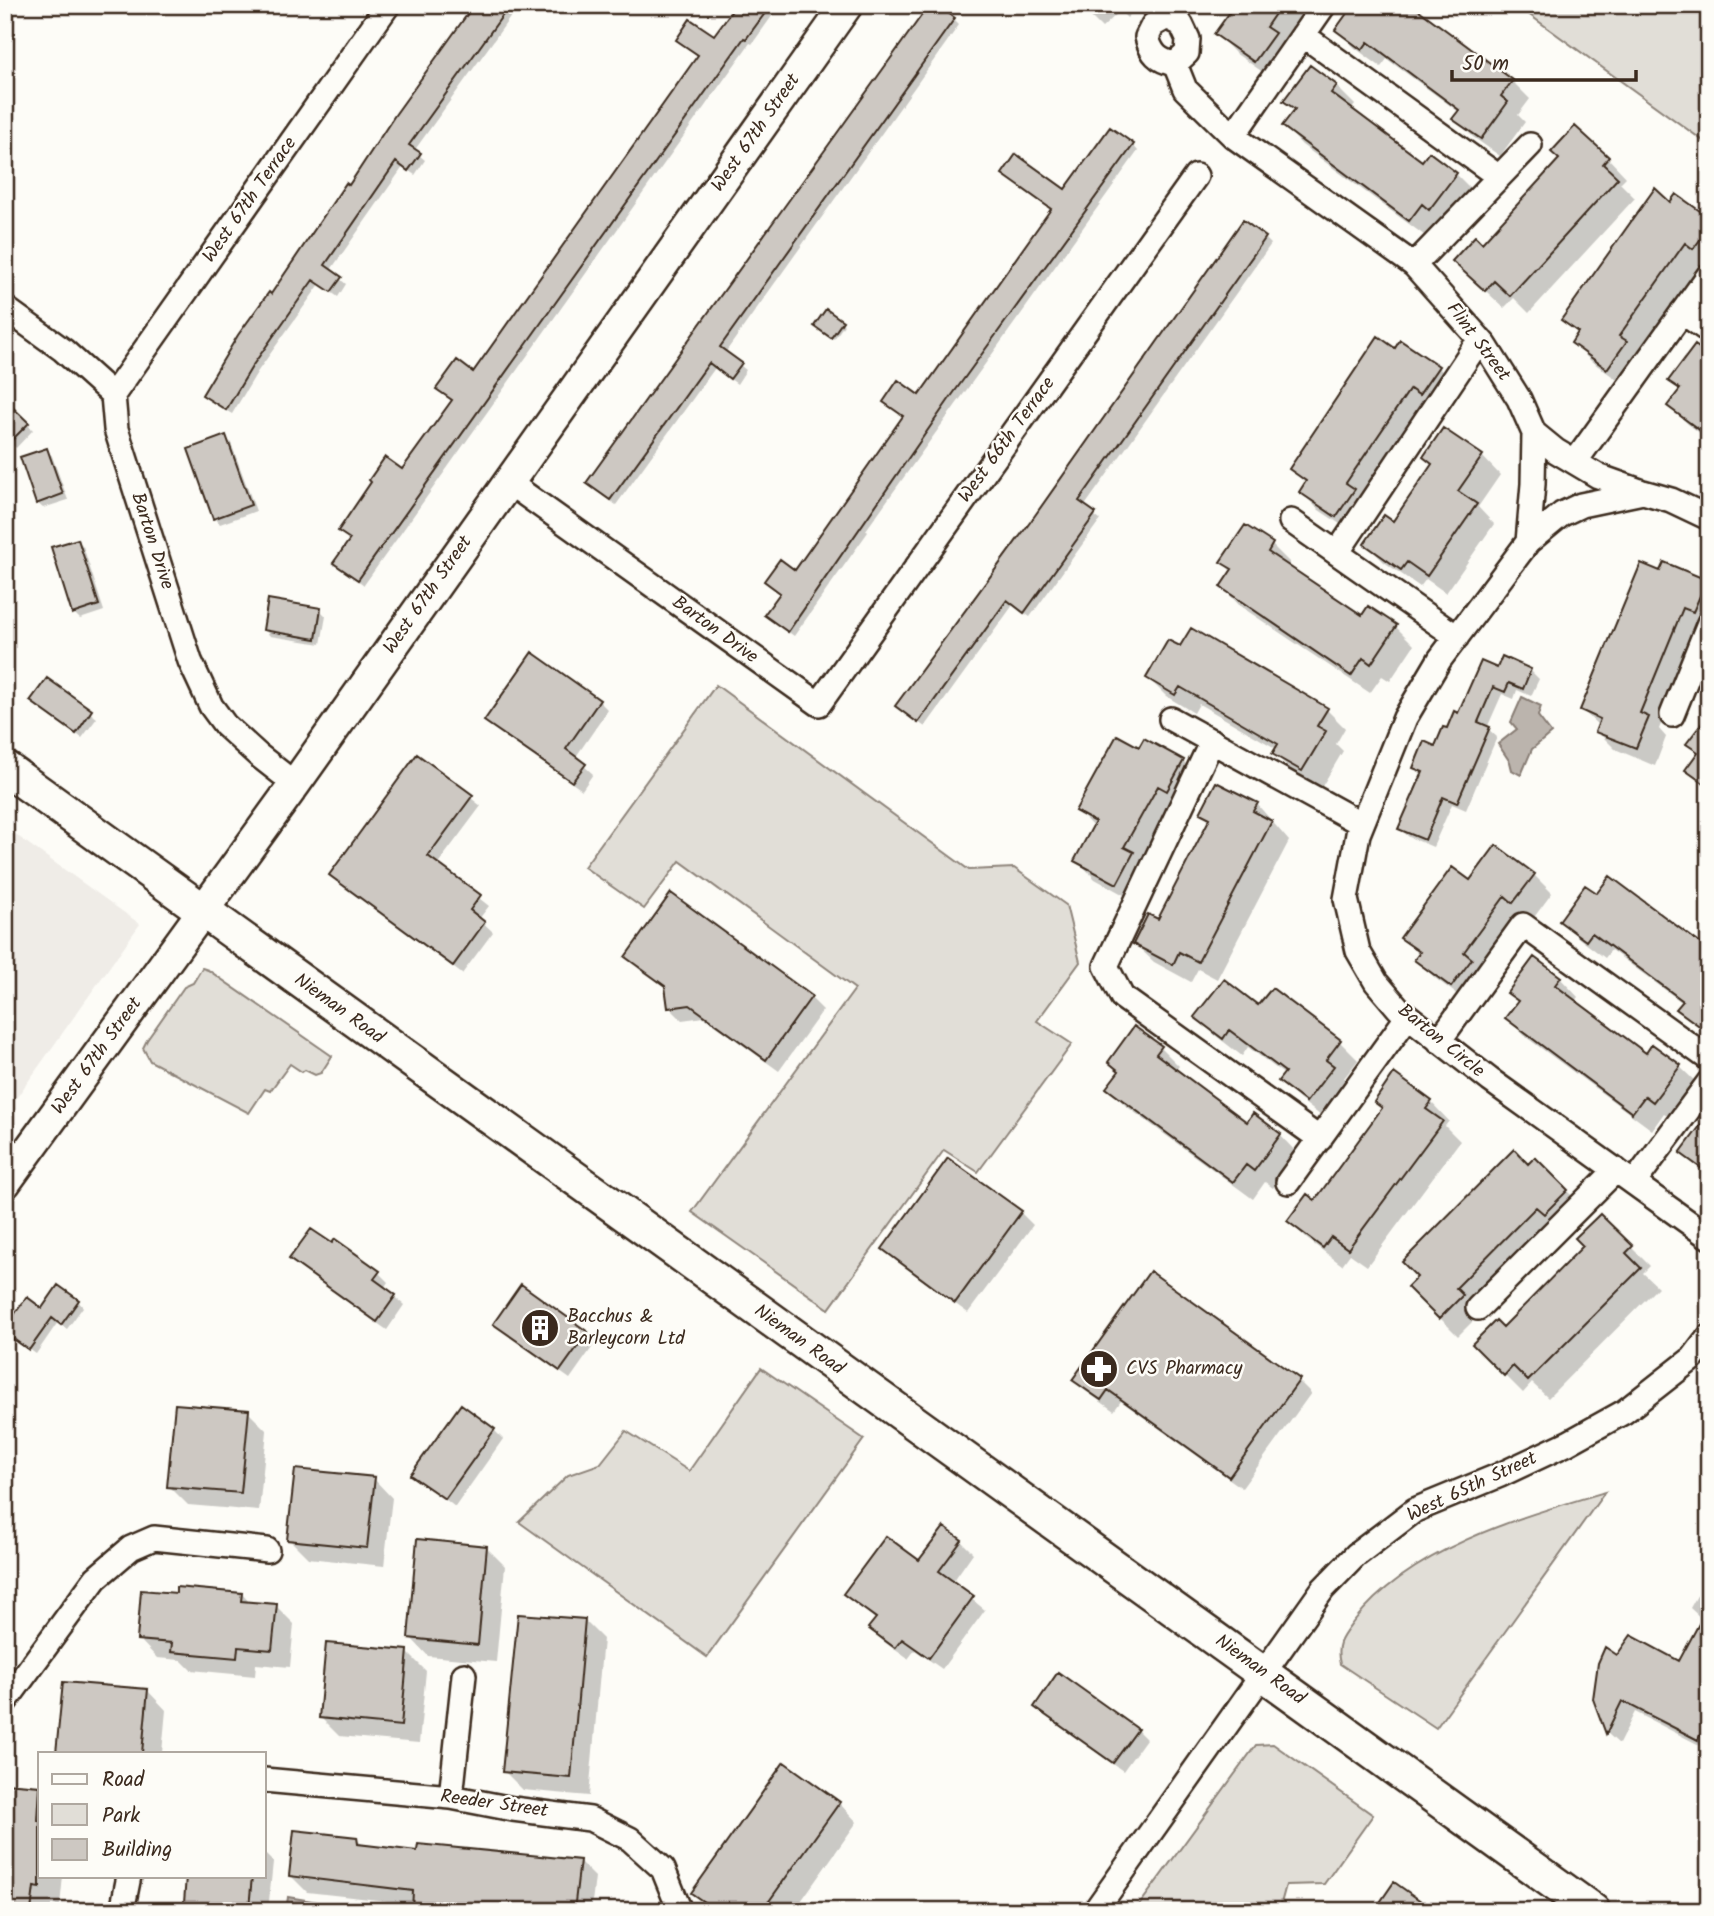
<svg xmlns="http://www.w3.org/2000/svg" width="1714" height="1916" font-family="Kalam,sans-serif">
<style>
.built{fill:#efece7}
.green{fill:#e1ded7;stroke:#8e847a;stroke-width:2}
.water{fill:#bbb4ad;stroke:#887d74;stroke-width:2}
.shadow{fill:#0003}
.building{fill:#cdc8c2;stroke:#3b2a1e;stroke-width:2}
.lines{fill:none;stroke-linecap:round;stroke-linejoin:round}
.minor-casing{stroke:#3b2a1e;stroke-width:28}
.tertiary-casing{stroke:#3b2a1e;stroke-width:35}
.secondary-casing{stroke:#3b2a1e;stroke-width:38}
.minor{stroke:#fdfcf7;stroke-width:23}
.tertiary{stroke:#fdfcf7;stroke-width:30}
.secondary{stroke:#fdfcf7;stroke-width:33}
.labels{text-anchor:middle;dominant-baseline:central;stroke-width:5;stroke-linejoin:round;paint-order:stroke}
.street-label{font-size:19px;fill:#3b2a1e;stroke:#fdfcf7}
.poi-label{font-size:19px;fill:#3b2a1e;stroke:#fdfcf7;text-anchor:start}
</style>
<rect width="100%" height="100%" fill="#fdfcf7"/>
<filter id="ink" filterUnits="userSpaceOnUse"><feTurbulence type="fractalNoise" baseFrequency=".0143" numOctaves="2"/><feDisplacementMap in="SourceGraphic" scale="14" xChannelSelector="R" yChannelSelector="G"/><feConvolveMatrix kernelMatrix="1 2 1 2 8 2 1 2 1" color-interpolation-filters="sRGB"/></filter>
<g filter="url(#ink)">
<path class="built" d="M5,827L140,924L5,1114Z"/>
<path class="green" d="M1516,5H1709V145Z
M716,685L969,870L1014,868L1066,905L1080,962L1037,1021L1072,1044L978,1172L944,1150L829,1309L692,1212L855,989L680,861L644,909L584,867Z
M202,968L208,970L332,1056L321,1073L315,1075L305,1070L302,1072L290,1064L270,1091L265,1089L249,1113L150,1061L143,1048L147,1040L184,987L193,983Z
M761,1368L864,1439L707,1657L519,1522L568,1475L600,1464L626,1431L689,1471Z
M1605,1492L1436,1728L1340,1664C1335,1644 1342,1637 1354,1621C1411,1548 1520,1517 1605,1492Z
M1273,1744L1373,1815L1324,1884L1286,1885L1279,1911H1135L1256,1745Z"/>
<path class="water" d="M1522,697L1541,706L1538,716L1551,733L1532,749L1521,775L1512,770L1510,762L1498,744L1517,729L1511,722Z
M288,1897L348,1907L347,1911H286Z"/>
<path class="shadow" d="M476,5H519L414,151L425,160L415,175L403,167L330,271L346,284L338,297L320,284L258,371L232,414L209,400L204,394Z
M738,5H780L752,44L750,43L364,585L335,563L700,56L684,45L714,37Z
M1079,5H1139L1127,18L1120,11L1102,28Z
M1237,5H1312L1273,79L1235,53L1217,34Z
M954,20L959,25L725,353L746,370L737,384L715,368L616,505L594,489L588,483Z
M1337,30L1512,81L1530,99L1518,115L1525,122L1500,156L1473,137L1455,118L1459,112L1387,59L1381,67L1355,48Z
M1310,67L1336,86L1355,105L1351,110L1423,163L1456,174L1474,192L1428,238L1302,145L1284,126L1296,111L1286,101Z
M1133,145L1138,151L866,530L868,532L794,636L772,620L796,572L1065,192Z
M1608,158L1626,177L1620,183L1635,198L1529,313L1514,298L1504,308L1473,279L1483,245Z
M1670,204L1709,219V264L1704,260L1637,354L1644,361L1626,386L1591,361L1573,343L1579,335L1563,319Z
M1265,238L1271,244L1084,507L1100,520L1030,617L1013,605L925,727L903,711Z
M842,323L844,325L834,339L819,328Z
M1395,351L1438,367L1456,386L1355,534L1319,510L1301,492L1306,484L1291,468Z
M1709,357V440L1688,424L1669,406L1681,390L1671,381Z
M5,402L33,430L16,448L5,438Z
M225,437L231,443L256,511L220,524L215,518Z
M47,450L52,456L68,500L43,508L37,503Z
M1482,456L1500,475L1478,507L1494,524L1446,593L1426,579L1420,587L1384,562L1366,544Z
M1246,527L1272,545L1290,563L1288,567L1362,618L1396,627L1414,645L1390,681L1382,676L1370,693L1240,606L1222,587L1232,572L1222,562Z
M78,541L83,546L104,611L80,619L74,613Z
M1661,574L1706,581L1709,584V628L1702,625L1659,729L1666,737L1655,766L1615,749L1597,731L1599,726L1582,710Z
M320,610L326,616L321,644L270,636L265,630Z
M1192,630L1327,710L1345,728L1336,744L1343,751L1321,788L1293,772L1274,753L1277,749L1199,704L1194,713L1166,696L1148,678L1181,649Z
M1530,670L1539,679L1531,696L1517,690L1514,699L1502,694L1487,728L1497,737L1466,810L1452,804L1433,847L1409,837L1400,829L1423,776L1415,768L1436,748L1459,715L1498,671Z
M47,680L97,718L82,738L38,706Z
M599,701L608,710L575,758L593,774L582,790L495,729L486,720Z
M1709,717V790L1687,769L1699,754L1689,744Z
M1139,749L1183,761L1201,779L1135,901L1095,879L1077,860L1094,828L1078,811Z
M418,756L481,806L437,865L489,906L479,919L493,932L462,974L340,883L331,874Z
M1257,804L1289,841L1217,979L1198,969L1191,982L1154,962L1135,944L1158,921L1211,821L1203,812Z
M1534,875L1552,893L1532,920L1524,913L1482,971L1470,1004L1435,978L1417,960L1420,955L1403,938L1470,883Z
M671,896L811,998L823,1010L779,1071L704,1017L682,1020L669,1007L668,989L639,969L627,956Z
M1561,921L1709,952V1036L1679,1009L1683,1003L1611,950L1605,958L1580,939Z
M1560,978L1578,997L1574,1002L1646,1055L1679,1066L1698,1084L1672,1119L1664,1113L1652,1130L1526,1037L1507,1018L1519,1003L1509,993Z
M1273,990L1340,1042L1358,1060L1344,1078L1351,1086L1325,1119L1299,1099L1281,1080L1285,1075L1248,1047L1242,1056L1215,1035L1197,1017L1259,1008Z
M1161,1048L1179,1066L1175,1071L1247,1125L1254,1116L1280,1135L1298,1154L1273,1188L1265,1182L1253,1199L1126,1106L1108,1088L1120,1072L1110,1062Z
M1431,1102L1449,1121L1445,1126L1460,1141L1367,1266L1350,1254L1342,1265L1307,1239L1289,1221L1315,1202Z
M1709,1134V1177L1682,1152Z
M1535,1159L1585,1209L1458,1336L1409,1287Z
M1021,1213L1033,1225L968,1313L896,1261L884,1249Z
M1600,1216L1650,1266L1643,1273L1658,1287L1548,1398L1532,1383L1523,1393L1474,1344L1503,1330L1585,1246Z
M335,1241L379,1273L388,1282L384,1288L404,1305L387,1330L300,1268L291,1259L332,1246Z
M78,1301L83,1307L67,1329L58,1322L36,1354L11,1336L43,1310Z
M495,1323L587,1334L596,1342L570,1379L504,1332Z
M1074,1379L1298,1380L1311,1393L1242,1488L1121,1401L1114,1411L1087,1392Z
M248,1412L267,1431L259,1511L188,1505L169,1486Z
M494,1430L503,1439L455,1507L413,1474Z
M374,1479L392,1498L384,1566L308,1558L289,1539Z
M961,1541L973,1553L952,1583L985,1610L942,1669L915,1650L908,1659L883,1641L870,1628L876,1620L845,1594L920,1562Z
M486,1547L505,1566L496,1662L428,1656L410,1637Z
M1709,1574V1750L1635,1712L1619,1744L1607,1733L1595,1699L1617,1657L1680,1663L1703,1620L1690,1608Z
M242,1594L251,1604L276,1606L294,1624L290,1667L256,1664L255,1676L191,1670L181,1660L157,1658L139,1639Z
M585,1621L603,1639L589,1796L523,1790L504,1771Z
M407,1652L426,1671L419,1743L339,1736L320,1717Z
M65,1684L148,1691L166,1710L162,1753H58Z
M1036,1707L1137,1730L1146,1739L1123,1771L1045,1716Z
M5,1785L40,1788V1876H63L60,1906L51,1905V1911H5Z
M839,1803L857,1822L794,1911H712L693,1893Z
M356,1839L364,1846L419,1853L579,1861L595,1877L591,1911H415L414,1904L307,1892L291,1876Z
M264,1853L273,1862L268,1911H191L186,1902L188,1876H264Z"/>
<path class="building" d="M474,5H510L409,145L421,153L408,171L396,162L325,265L342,277L331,292L313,280L253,365L226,410L202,395L238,335L269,292L271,294L346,183L349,185L395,115Z
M736,5H771L746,39L744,38L358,580L333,563L350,539L338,531L371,482L369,480L385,457L402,469L452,400L436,389L457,360L473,372L698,55L676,40L690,19L714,35Z
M929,5H937L955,18L720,347L742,363L730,379L709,363L610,500L586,483Z
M1235,5H1281L1266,27L1275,33L1254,62L1214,34Z
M1353,5H1412L1513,80L1501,96L1508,102L1481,139L1452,119L1459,110L1368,42L1362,50L1335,30Z
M1310,65L1337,85L1331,93L1422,161L1429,152L1457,173L1429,210L1422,204L1409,221L1282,126L1295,109L1283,101Z
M1575,126L1609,157L1603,164L1618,178L1510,296L1494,281L1485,291L1452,261L1475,236L1482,243L1559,159L1551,152Z
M1110,127L1134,144L950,398L788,632L764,615L780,593L764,581L780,559L795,570L903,416L883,402L898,380L919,395L1051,209L1002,174L1016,154L1065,189Z
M1655,188L1670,202L1676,194L1700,211L1709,217V228L1693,249L1685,243L1619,336L1627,341L1607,369L1571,343L1578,332L1561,320Z
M1243,220L1266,237L1079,501L1096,513L1024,613L1007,600L918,723L895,706L1031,521Z
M826,309L843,321L831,338L814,326Z
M1378,336L1395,348L1400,340L1439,366L1419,395L1410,389L1346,483L1355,489L1336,517L1299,492L1306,481L1289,469Z
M1695,345L1709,355V437L1667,406L1680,389L1668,381Z
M5,400L29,423L5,447Z
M1443,428L1483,455L1458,491L1477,504L1427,576L1407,562L1401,570L1364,544L1384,515L1393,521L1432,464L1423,457Z
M226,435L251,505L213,519L188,449Z
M47,448L63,494L36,504L20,457Z
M1245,525L1273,543L1268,552L1362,615L1368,606L1397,625L1371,664L1363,658L1351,676L1220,587L1232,569L1220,562Z
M78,539L99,605L72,614L51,547Z
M1664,562L1707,580L1693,612L1683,608L1640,713L1649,717L1636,748L1595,732L1600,719L1580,710L1641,563L1660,571Z
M268,599L321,608L316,639L263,630Z
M1191,628L1328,708L1317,726L1326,731L1302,771L1272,754L1278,744L1180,687L1175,695L1146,678L1168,640L1180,646Z
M532,652L600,700L566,749L586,764L572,782L484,721Z
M1502,656L1531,669L1523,689L1509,683L1505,692L1493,687L1478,722L1490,727L1457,803L1443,797L1425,840L1398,829L1423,772L1413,768L1424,741L1435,746L1443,727L1447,728L1454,711L1458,713L1481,661L1497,668Z
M47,678L92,710L76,734L30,701Z
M1709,714V787L1685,770L1698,752L1686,744Z
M1117,735L1139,747L1144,738L1184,760L1167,791L1158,786L1124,847L1134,852L1117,884L1074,861L1095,822L1075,811Z
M417,754L473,795L428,856L481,895L470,910L485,922L453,966L329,875Z
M1216,782L1258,803L1253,811L1272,821L1198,962L1179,952L1173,965L1133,944L1148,914L1158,919L1210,818L1200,813Z
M1496,845L1535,874L1513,903L1505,896L1464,952L1472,959L1451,987L1414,960L1420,952L1400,938L1452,867L1470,880Z
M1610,876L1709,950V1033L1676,1009L1683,1001L1592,933L1586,941L1559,921L1585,885L1597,893Z
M671,893L812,996L766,1060L690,1005L668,1008L665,986L625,957Z
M1534,957L1561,977L1555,985L1646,1053L1652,1044L1681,1065L1653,1102L1645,1096L1632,1113L1505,1018L1518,1001L1507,993Z
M1224,979L1258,1005L1272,988L1341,1040L1326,1060L1334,1066L1306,1102L1278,1081L1285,1072L1229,1030L1223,1039L1194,1017Z
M1134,1026L1162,1046L1156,1054L1247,1122L1253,1113L1281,1134L1254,1171L1246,1165L1233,1182L1106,1088L1119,1071L1108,1062Z
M1394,1073L1432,1101L1426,1109L1443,1121L1348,1249L1331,1237L1323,1248L1287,1221L1307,1194L1315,1200L1382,1108L1374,1102Z
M1709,1114V1174L1680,1153Z
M1514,1149L1528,1164L1535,1157L1568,1190L1544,1214L1536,1207L1456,1288L1463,1295L1439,1319L1407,1287L1417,1277L1402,1262Z
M948,1158L1022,1211L955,1303L882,1249Z
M1600,1214L1633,1246L1626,1253L1641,1268L1528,1381L1513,1366L1504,1376L1472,1344L1496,1320L1503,1327L1583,1246L1575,1238Z
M311,1229L332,1243L335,1239L380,1271L374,1279L396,1295L377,1322L289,1259Z
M1150,1271L1300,1379L1229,1477L1108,1390L1101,1400L1072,1380Z
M521,1284L588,1332L560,1371L493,1324Z
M58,1285L79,1300L61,1325L52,1318L29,1350L5,1333V1327L27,1297L42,1308Z
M175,1404L249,1410L241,1493L167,1487Z
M461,1404L495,1429L445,1499L410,1475Z
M295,1469L375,1477L367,1548L287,1540Z
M944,1527L962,1540L939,1571L974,1596L929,1658L902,1639L895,1648L868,1628L876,1618L843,1594L886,1536L919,1560Z
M417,1539L487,1546L478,1645L408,1638Z
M176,1587L242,1593L241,1601L277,1604L272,1650L238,1647L237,1658L171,1652L172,1643L137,1640L141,1590L176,1593Z
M1709,1605V1739L1700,1735L1698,1740L1622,1701L1606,1734L1593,1699L1598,1663L1605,1647L1617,1655L1631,1635L1679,1661Z
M518,1614L585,1619L571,1778L502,1772Z
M326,1643L408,1650L401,1726L319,1718Z
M1058,1672L1138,1729L1113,1763L1034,1707Z
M63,1682L148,1689L142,1753H56Z
M784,1762L840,1802L762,1911H717L691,1893Z
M5,1783L40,1786L38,1821H40V1888L34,1887L31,1911H5Z
M294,1830L357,1837L358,1844L417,1851L418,1844L580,1860L574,1911L412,1910L413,1891L289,1876Z
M186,1876H252L249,1908H240V1911H190V1903H184Z
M1394,1882L1435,1911H1374Z"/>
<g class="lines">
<defs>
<path id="minor" d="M1164,5L1167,17L1181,24L1188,39L1187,53L1175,64L1185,89L1233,136L1414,265L1485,345L1519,399L1534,433L1533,484L1528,542
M1167,17L1153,25L1147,37C1151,53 1158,61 1175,64
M1303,35L1499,177
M1233,136L1324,5
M1414,265L1530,145
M5,308L63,350L113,395L116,429L190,661L211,706L225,725L258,755L295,784
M1682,312L1709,331
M113,395L388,5
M1534,433L1556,451L1598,476L1640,491
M1575,462L1709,275
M508,482L819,704L1196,176
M1709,518L1671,500L1643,492L1581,505L1562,514L1528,542L1440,659L1405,718L1358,834L1346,899L1358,951L1376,982L1399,1009L1490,1080L1709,1237
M1291,521L1457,637
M1337,553L1480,339
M1672,715L1709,623
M1171,719L1362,824
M1212,741L1106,966L1122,997L1320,1139
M1439,1041L1523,925L1709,1059
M1288,1182L1408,1016
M1634,1183L1709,1082
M1478,1308L1616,1170
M5,1702L96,1578L131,1548L154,1538L267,1550
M264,1780L451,1797L513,1809L590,1819L630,1839L663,1869L680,1911
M451,1797L464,1675
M122,1911L129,1876
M1095,1911L1323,1589L1356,1555L1415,1510L1500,1475L1568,1443L1624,1412L1693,1358L1709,1337"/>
<path id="tertiary" d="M5,1183L295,784L847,5"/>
<path id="secondary" d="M5,768L1593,1911"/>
</defs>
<use href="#minor" class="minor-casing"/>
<use href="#tertiary" class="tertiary-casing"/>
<use href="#secondary" class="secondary-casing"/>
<use href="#minor" class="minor"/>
<use href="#tertiary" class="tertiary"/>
<use href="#secondary" class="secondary"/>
</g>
</g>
<defs>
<symbol id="building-disc" viewBox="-11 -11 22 22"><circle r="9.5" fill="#3b2a1e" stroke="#fdfcf7"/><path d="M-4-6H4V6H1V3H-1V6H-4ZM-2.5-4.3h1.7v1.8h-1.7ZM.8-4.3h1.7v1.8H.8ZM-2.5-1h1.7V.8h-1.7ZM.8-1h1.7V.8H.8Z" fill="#fff"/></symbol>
<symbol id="pharmacy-disc" viewBox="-11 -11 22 22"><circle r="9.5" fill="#3b2a1e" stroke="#fdfcf7"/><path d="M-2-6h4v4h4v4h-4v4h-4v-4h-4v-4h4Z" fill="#fff"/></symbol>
</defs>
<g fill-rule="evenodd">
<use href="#building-disc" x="518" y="1306" width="44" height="44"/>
<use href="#pharmacy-disc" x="1077" y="1347" width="44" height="44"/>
</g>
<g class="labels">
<g class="street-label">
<text transform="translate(756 133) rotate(-55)">West 67th Street</text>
<text transform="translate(250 200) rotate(-55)">West 67th Terrace</text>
<text transform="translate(1478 342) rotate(53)">Flint Street</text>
<text transform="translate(1007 440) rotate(-54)">West 66th Terrace</text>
<text transform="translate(152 541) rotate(72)">Barton Drive</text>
<text transform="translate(428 595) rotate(-55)">West 67th Street</text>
<text transform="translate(715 630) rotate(36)">Barton Drive</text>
<text transform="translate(339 1009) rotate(36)">Nieman Road</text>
<text transform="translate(1441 1041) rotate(39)">Barton Circle</text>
<text transform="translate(97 1056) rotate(-54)">West 67th Street</text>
<text transform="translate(799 1340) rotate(36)">Nieman Road</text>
<text transform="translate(1472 1487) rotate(-25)">West 65th Street</text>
<text transform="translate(1260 1670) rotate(36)">Nieman Road</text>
<text transform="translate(494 1804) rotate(8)">Reeder Street</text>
</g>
<g class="poi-label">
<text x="567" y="1317">Bacchus &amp;<tspan x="567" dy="22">Barleycorn Ltd</tspan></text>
<text x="1126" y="1369">CVS Pharmacy</text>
</g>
</g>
<rect width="1714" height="1916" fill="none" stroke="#fdfcf7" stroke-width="28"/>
<rect x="14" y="14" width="1686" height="1888" fill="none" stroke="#3b2a1e" stroke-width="2.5" filter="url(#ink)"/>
<rect x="38" y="1752" width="228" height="126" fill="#fdfcf7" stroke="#afa8a0" stroke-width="2"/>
<rect x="52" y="1774" width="35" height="10" fill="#fdfcf7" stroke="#afa8a0" stroke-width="2"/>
<text x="102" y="1786" font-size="21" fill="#3b2a1e">Road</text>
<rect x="52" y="1804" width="35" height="21" fill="#e1ded7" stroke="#afa8a0" stroke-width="2"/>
<text x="102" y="1822" font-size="21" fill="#3b2a1e">Park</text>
<rect x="52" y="1839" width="35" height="21" fill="#cdc8c2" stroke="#afa8a0" stroke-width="2"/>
<text x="102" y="1856" font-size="21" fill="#3b2a1e">Building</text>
<path d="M1452 70v10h184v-10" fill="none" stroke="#3b2a1e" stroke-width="3.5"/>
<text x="1462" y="70" font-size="21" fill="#3b2a1e" stroke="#fdfcf7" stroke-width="5" paint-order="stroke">50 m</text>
</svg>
